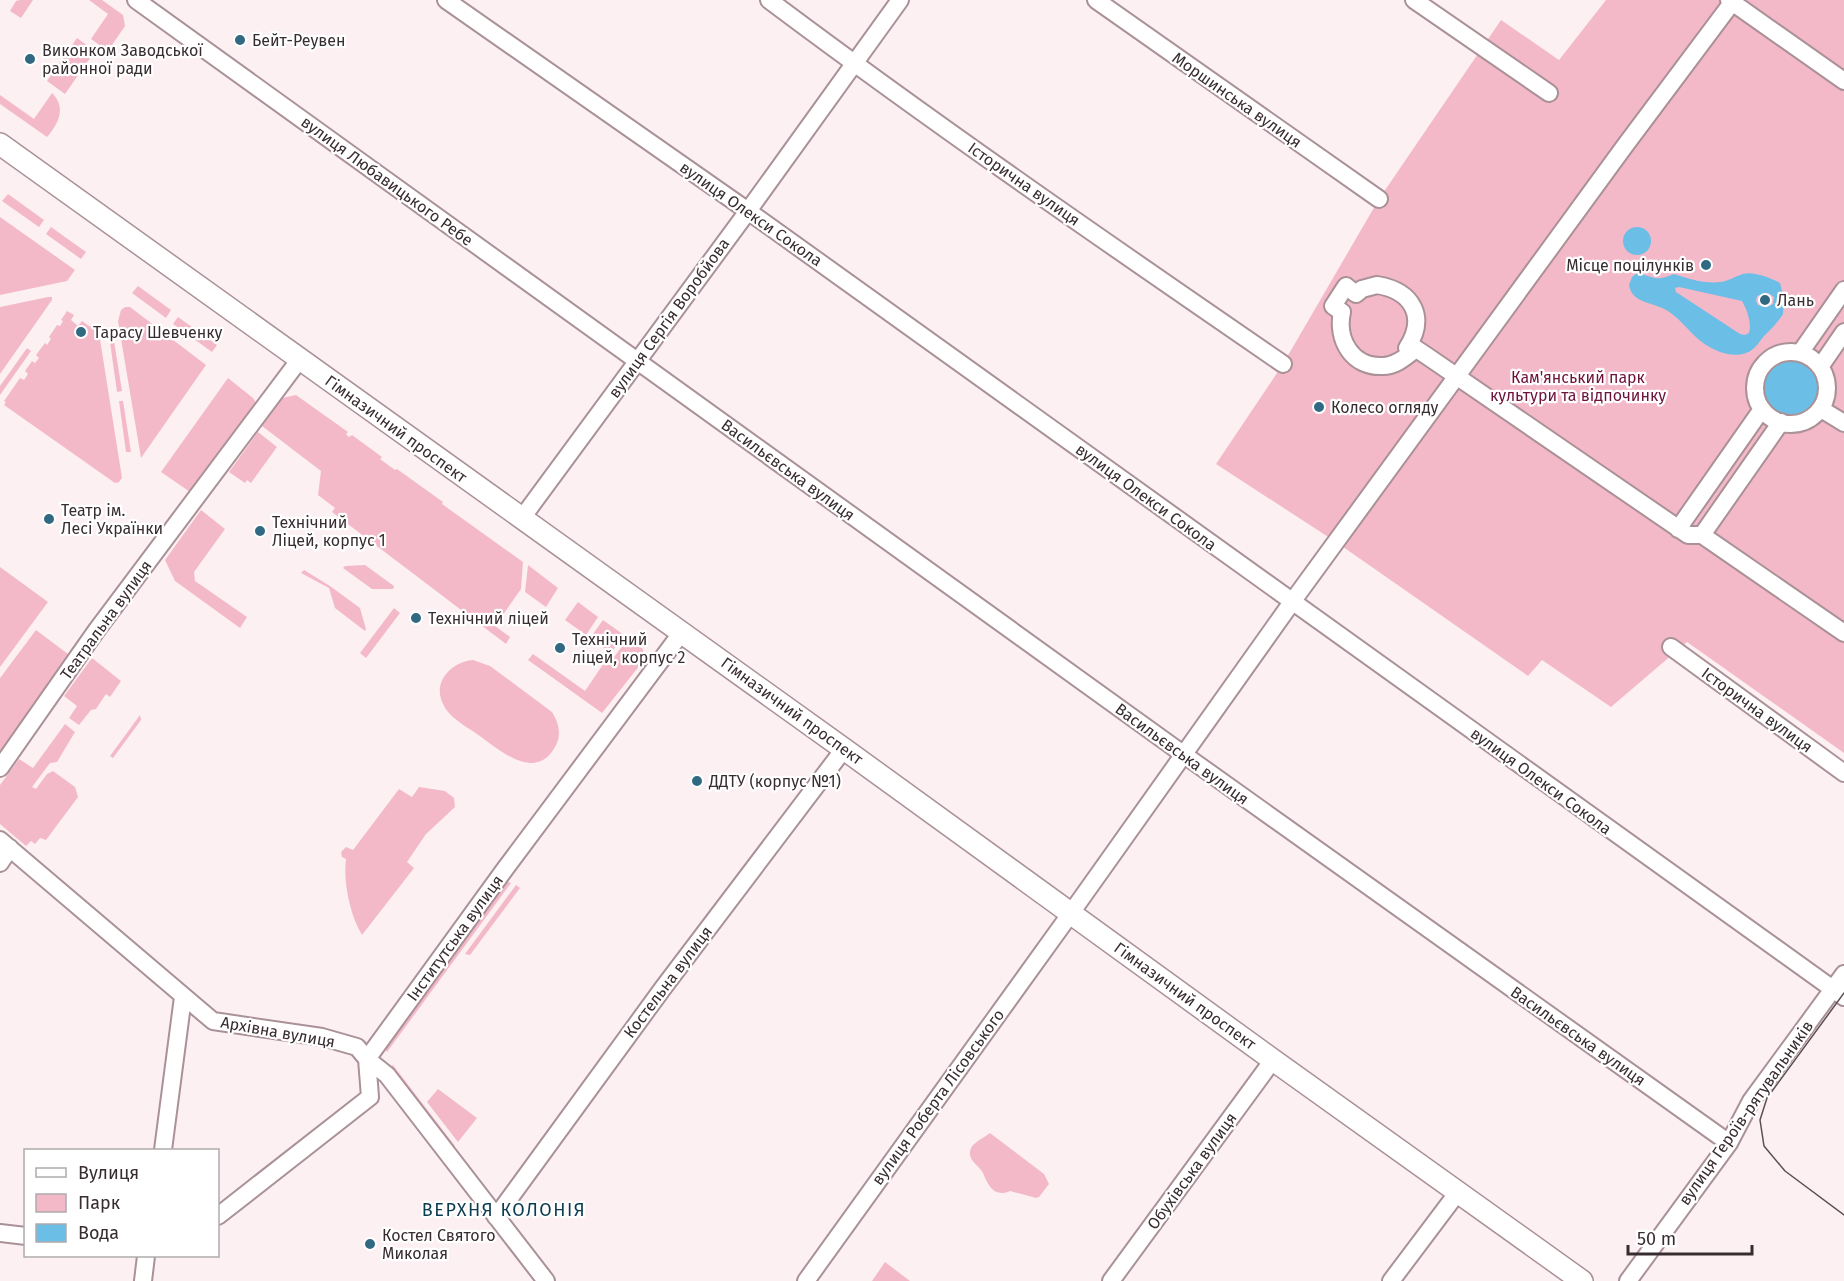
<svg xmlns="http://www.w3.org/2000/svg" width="1844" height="1281" font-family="'Fira Sans',sans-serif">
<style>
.green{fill:#f4b9c9}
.water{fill:#6bbee5;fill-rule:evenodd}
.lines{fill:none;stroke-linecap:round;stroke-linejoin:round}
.minor-casing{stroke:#aa9197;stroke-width:20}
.major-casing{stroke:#aa9197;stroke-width:24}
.minor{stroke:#fff;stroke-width:16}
.major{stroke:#fff;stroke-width:21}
.tram{stroke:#5a4f52;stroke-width:1.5}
.poi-dot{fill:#316983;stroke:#fff;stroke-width:2}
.labels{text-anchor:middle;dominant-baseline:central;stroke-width:4.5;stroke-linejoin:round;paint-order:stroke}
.poi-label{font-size:16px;fill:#372c2f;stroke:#fff;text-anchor:start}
.street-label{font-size:16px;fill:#372c2f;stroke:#fff}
.park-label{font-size:16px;fill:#6d1239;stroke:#fff}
.neighbourhood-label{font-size:18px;letter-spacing:1.5px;fill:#0b3c50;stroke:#fff}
</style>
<rect width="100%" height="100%" fill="#fcf0f3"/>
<path class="green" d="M20,0H33L21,18L10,11L16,1Z
M89,0H102L123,15L125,26L108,51L91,39L108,14Z
M1606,0H1844V753L1687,642L1611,707L1542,660L1528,676L1336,542L1216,464L1283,364L1379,199L1501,20L1559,60Z
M77,38L95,51L65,94L47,81Z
M52,93C67,108 58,124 47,137L0,104V95L34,119Z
M8,194L44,220L39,227L2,201Z
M0,217L75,270L67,281L0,295Z
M51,227L86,252L81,259L46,234Z
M138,286L171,310L166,318L132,293Z
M48,297H52V300L0,374V307Z
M125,307H130L206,365L141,458L118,321L121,310Z
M67,311L74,315L71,320L78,326L82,321L99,333L122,478L119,482L115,483L4,405L6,402L4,401L20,378L24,380L28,374L25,371L32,361L35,363L39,358L36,355L45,343L47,345L51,339L49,337L57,325L60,326L63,321L61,320Z
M178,317L217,345L212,352L173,324Z
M114,341L122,391L117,392L110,342Z
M27,348L31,351L0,395V386Z
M228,378L253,398L257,404L193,494L161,472Z
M296,395L348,432L346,434L349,437L352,435L382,457L380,459L395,470L397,469L443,502L442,504L523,562L521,589L495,626L510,637L506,644L332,512L335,508L318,495L321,471L262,426L282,398Z
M119,401H123L131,452H126Z
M258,432L277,447L251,483L247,480L245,483L229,472Z
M201,510L225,529L194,572L195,581L247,617L240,628L175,581L165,560Z
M365,565L394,586L393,589H372L343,568L345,566Z
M528,565L558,588L546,607L525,592Z
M0,567L48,602L0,667Z
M304,570L330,586L360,608L366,629L365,631L335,608L329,588L301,573Z
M578,602L598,617L586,635L565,620Z
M394,608L400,613L366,658L360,653Z
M603,620L624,635L611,653L590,638Z
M36,630L68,654L0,752V678Z
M628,638L643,649L644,660L602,713L528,660L533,654L585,691L608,657L612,660Z
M92,658L121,681L110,697L106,694L96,709L91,710L79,725L69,718L77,706L64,696Z
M473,660L490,666L552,712C559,723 562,735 555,747C535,783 498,749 477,734C466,726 449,718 443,704C432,682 451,662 473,660Z
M140,715L141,720L113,758L110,756Z
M65,724L75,732L57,762L50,763L32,787L36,789L47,774L53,771L75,787L78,797L46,840L40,838L35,844L31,841L26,846L0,824V785L19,759L33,768Z
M419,787L445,791L454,798L455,807L426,834L407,862L414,868L362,935C350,915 343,882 346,859L342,857L341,852L346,847L353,850L399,789L412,797Z
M505,881L511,883L387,1052L384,1048Z
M516,885L520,888L470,955L465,954Z
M393,1065L455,1146L453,1148L390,1068Z
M438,1089L477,1118L458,1142L427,1102Z
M990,1133L1044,1174L1049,1184L1039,1197L1036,1198L1010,1191C995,1198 988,1186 983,1173C979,1165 966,1160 971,1148C974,1142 985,1137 990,1133Z
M885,1262L910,1281H872Z"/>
<path class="water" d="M1623 241a14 14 0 1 1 28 0a14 14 0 1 1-28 0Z
M1637,273C1655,277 1655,282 1674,274C1688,279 1706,284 1721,282C1729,281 1735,276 1743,274C1753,271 1771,278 1780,283L1784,299L1783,314C1778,322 1772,328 1765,335C1761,339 1758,345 1753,349C1737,362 1712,351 1698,339C1688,330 1680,319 1668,311C1654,302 1632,304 1629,285L1632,277ZM1679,287L1742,301C1747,310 1752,323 1749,333L1745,335L1740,334L1676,292L1675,288ZM1768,293L1774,297L1773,304L1767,307L1758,305L1756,301L1757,296Z
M1763 388a28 28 0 1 1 56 0a28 28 0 1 1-56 0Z"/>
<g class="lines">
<defs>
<path id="minor" d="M136,0L1183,754L1729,1143
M446,0L748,211L1844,997
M769,0C937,126 1110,245 1283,364
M1096,0L1379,199
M1414,0L1549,93
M1729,0L1844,81
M1377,285C1413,291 1427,317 1407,348L1412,352C1403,359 1394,366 1383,366C1352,368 1336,339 1342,312L1333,306L1346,286L1356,294L1362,289Z
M1409,350L1415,348L1427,356L1688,535H1702L1844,633
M1755 388a36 36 0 1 1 72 0a36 36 0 1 1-72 0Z
M1800,353L1844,290
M1820,367L1844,332
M1821,409L1844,423
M522,518L748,211L900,0
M1678,529L1762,409
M1702,535L1781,422
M1671,647L1844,773
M0,768L96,631L300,359
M0,840L213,1021L322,1037L357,1047L367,1059L387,1075L546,1281
M0,863L10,848
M163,1150L183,997
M218,1216L370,1097L367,1059L505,869L682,632
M496,1217L663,988L844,749
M0,1233L26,1236
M143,1281L146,1256
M806,1281L1071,913L1292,602L1624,147L1734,0
M1111,1281L1273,1060
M1391,1281L1458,1192
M1628,1281L1729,1143L1751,1101L1844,974"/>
<path id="major" d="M0,144L844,749L1273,1060L1582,1281"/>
</defs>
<use href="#minor" class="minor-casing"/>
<use href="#major" class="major-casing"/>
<use href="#minor" class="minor"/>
<use href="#major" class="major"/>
<path class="tram" d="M1844,993L1767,1098L1760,1120L1764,1146L1785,1171L1844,1215"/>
</g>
<g class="poi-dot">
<circle cx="240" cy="40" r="6"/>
<circle cx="30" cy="59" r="6"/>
<circle cx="1706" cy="265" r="6"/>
<circle cx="1765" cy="300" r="6"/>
<circle cx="81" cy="332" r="6"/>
<circle cx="1319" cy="407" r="6"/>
<circle cx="49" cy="519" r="6"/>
<circle cx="260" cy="531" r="6"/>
<circle cx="416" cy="618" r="6"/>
<circle cx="560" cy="648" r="6"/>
<circle cx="697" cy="781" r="6"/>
<circle cx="370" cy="1244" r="6"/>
</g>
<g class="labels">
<g class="poi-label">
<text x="252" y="40">Бейт-Реувен</text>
<text x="42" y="50">Виконком Заводської<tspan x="42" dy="18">районної ради</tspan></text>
<text x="1694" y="265" text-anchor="end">Місце поцілунків</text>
<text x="1777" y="300">Лань</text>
<text x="93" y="332">Тарасу Шевченку</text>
<text x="1331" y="407">Колесо огляду</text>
<text x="61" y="510">Театр ім.<tspan x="61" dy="18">Лесі Українки</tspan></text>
<text x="272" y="522">Технічний<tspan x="272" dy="18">Ліцей, корпус 1</tspan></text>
<text x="428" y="618">Технічний ліцей</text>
<text x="572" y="639">Технічний<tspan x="572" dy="18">ліцей, корпус 2</tspan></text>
<text x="709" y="781">ДДТУ (корпус №1)</text>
<text x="382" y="1235">Костел Святого<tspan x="382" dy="18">Миколая</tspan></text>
</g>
<g class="street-label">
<text transform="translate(1237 100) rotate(35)">Моршинська вулиця</text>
<text transform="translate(387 181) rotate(36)">вулиця Любавицького Ребе</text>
<text transform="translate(1024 184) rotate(35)">Історична вулиця</text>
<text transform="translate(751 214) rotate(35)">вулиця Олекси Сокола</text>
<text transform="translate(669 318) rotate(-54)">вулиця Сергія Воробйова</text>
<text transform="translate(396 429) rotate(36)">Гімназичний проспект</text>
<text transform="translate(788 470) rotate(36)">Васильєвська вулиця</text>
<text transform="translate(1146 497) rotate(36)">вулиця Олекси Сокола</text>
<text transform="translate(106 620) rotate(-54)">Театральна вулиця</text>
<text transform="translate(1757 710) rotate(36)">Історична вулиця</text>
<text transform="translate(792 711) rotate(36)">Гімназичний проспект</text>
<text transform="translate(1182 754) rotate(36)">Васильєвська вулиця</text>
<text transform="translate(1541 781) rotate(36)">вулиця Олекси Сокола</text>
<text transform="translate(455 938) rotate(-54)">Інститутська вулиця</text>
<text transform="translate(668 982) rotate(-53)">Костельна вулиця</text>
<text transform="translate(1185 996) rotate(36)">Гімназичний проспект</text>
<text transform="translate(278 1032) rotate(10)">Архівна вулиця</text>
<text transform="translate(1578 1036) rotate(35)">Васильєвська вулиця</text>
<text transform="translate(938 1097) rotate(-54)">вулиця Роберта Лісовського</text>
<text transform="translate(1746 1113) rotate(-55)">вулиця Героїв-рятувальників</text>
<text transform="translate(1192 1171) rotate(-54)">Обухівська вулиця</text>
</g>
<g class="park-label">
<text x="1578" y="377">Кам'янський парк<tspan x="1578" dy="18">культури та відпочинку</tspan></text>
</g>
<g class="neighbourhood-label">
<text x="504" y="1210">ВЕРХНЯ КОЛОНІЯ</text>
</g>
</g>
<rect x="24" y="1149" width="195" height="108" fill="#ffffff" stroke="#afabac" stroke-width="1.5"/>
<rect x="36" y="1168" width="30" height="9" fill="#ffffff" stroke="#afabac" stroke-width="1.5"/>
<text x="78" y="1179" font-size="18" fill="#372c2f">Вулиця</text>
<rect x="36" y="1194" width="30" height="18" fill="#f4b9c9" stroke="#afabac" stroke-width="1.5"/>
<text x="78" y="1209" font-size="18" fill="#372c2f">Парк</text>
<rect x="36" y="1224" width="30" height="18" fill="#6bbee5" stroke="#afabac" stroke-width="1.5"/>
<text x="78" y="1239" font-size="18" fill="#372c2f">Вода</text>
<path d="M1628 1245v9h124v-9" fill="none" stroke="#372c2f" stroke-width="3"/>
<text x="1637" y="1245" font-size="18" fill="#372c2f" stroke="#ffffff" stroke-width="4.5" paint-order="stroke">50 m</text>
</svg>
